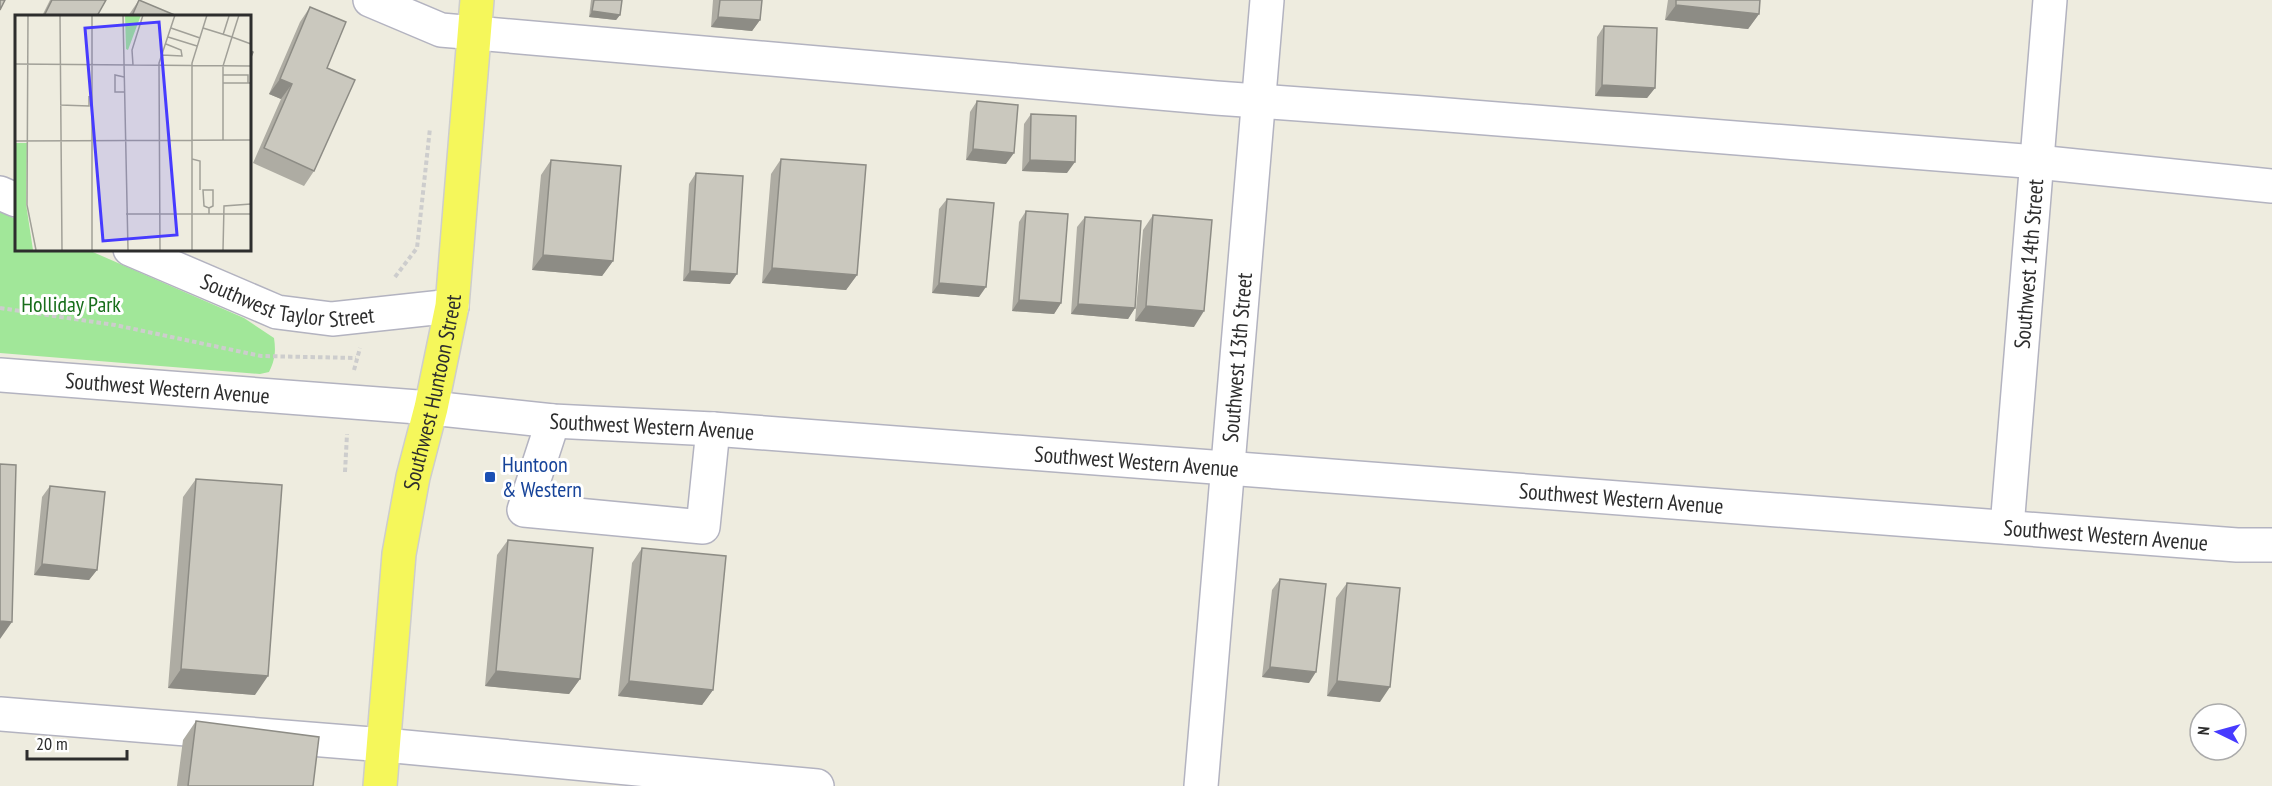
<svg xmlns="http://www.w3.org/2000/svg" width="2272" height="786" font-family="'PT Sans Narrow',sans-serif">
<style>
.green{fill:#a1e799}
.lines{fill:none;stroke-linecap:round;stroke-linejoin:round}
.minor-casing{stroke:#b3b3c0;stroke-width:36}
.major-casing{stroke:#cdcdcd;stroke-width:36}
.path{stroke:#cdcdcd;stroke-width:4;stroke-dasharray:4.5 3;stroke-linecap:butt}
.minor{stroke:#fff;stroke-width:33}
.major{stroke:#f5f75b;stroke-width:33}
.wall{fill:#aeaca3}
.shaded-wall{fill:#8d8c85}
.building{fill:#cac8be;stroke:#8d8c85;stroke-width:1.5}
.transit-dot{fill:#1a4fb4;stroke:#fff;stroke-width:2}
.labels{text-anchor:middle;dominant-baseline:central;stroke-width:6;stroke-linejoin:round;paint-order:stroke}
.street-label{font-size:22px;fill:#2d2d2d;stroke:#fff}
.park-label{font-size:22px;fill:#186e1b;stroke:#fff}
.transit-label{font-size:22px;fill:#164399;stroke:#fff;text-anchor:start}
.inset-road{fill:none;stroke:#a1a098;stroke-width:1.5}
.view{fill:#473bff;fill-opacity:0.15;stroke:#473bff;stroke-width:3}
.inset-edge{fill:none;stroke:#2d2d2d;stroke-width:3}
</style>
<rect width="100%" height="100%" fill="#eeecdf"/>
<path class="green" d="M0,212L16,219V249H86L244,318L274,338C276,351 275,360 269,372L260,374L0,353Z"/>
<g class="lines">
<defs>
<g id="minor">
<path d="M370,0L441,30L1216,98L1423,113L2037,162L2272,186"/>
<path d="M0,193L16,200"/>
<path id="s1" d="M130,249L277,312L332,319L452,306"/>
<path id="s2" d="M0,375L431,408L553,421L713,429L2237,545H2272"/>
<path d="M553,421L524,510L703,527L713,429"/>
<path id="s3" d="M2007,527L2050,0"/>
<path d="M0,714L384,745L817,786"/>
<path id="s4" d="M1201,786L1267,0"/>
</g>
<g id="major">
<path id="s5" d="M380,786L399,554L413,477L431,408L452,306L477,0"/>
</g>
</defs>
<use href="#minor" class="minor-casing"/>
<use href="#major" class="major-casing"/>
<path class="path" d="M395,277L417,248L430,128
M0,308L115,325L261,356L356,358
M354,370L360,348
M345,472L347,434"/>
<use href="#minor" class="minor"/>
<use href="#major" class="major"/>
</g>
<path class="wall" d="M50,0H106L97,16H42Z
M139,0L177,16H128Z
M591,0H622L620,15L616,20L589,17Z
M713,0H762L760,20L752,31L711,27Z
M1668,0H1760L1759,14L1748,29L1665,20Z
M310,7L327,68L314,171L304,186L253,163L281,99L269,94L300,22Z
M1604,26L1655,88L1647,98L1595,96L1597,37Z
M977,101L1006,164L966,160L970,112Z
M1031,114L1067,173L1022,171L1024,124Z
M781,159L857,275L846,290L762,283L771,174Z
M551,160L613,261L602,276L532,270L541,175Z
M696,173L730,284L683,281L689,184Z
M947,199L979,297L932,293L939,209Z
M1026,211L1061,303L1054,314L1012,311L1019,222Z
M1153,215L1194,327L1135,321L1143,230Z
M1085,217L1135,308L1128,319L1071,314L1077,227Z
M196,479L255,695L168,688L183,497Z
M50,486L97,570L89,580L34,575L42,497Z
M508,540L580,679L569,694L485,686L497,555Z
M642,548L713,690L702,705L618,696L632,563Z
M1280,579L1309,683L1262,677L1272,590Z
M1347,583L1380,702L1327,696L1336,598Z
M196,721L313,786H177L183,740Z"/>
<path class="shaded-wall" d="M1676,5L1759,14L1748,29L1665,20Z
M592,11L620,15L616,20L589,17Z
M718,17L760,20L752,31L711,27Z
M280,79L292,84L281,99L269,94Z
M1602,85L1655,88L1647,98L1595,96Z
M973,149L1014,153L1006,164L966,160Z
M1030,160L1075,162L1067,173L1022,171Z
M543,255L613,261L602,276L532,270Z
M772,268L857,275L846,290L762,283Z
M690,271L737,274L730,284L683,281Z
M939,283L986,287L979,297L932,293Z
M1019,300L1061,303L1054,314L1012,311Z
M1078,304L1135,308L1128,319L1071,314Z
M1146,306L1204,311L1194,327L1135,321Z
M42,564L97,570L89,580L34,575Z
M0,621L12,622L0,639Z
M1270,667L1316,672L1309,683L1262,677Z
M181,669L268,676L255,695L168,688Z
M496,671L580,679L569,694L485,686Z
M629,681L713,690L702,705L618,696Z
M1337,681L1390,687L1380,702L1327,696Z"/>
<path class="building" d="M0,0H5L0,10Z
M52,0H106L97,16H44Z
M139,0L177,16H132Z
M594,0H622L620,15L592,11Z
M720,0H762L760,20L718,17Z
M1676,0H1760L1759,14L1676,5Z
M310,7L346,22L327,68L355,80L314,171L264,148L292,84L280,79Z
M1604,26L1657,28L1655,88L1602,85Z
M249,50L253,52L249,62Z
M977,101L1018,105L1014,153L973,149Z
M1031,114L1076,116L1075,162L1030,160Z
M781,159L866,165L857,275L772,268Z
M551,160L621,166L613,261L543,255Z
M696,173L743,176L737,274L690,271Z
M947,199L994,203L986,287L939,283Z
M1026,211L1068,214L1061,303L1019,300Z
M1153,215L1212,220L1204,311L1146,306Z
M1085,217L1141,221L1135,308L1078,304Z
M0,464L16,465L12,622L0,621Z
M196,479L282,485L268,676L181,669Z
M50,486L105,492L97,570L42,564Z
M508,540L593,548L580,679L496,671Z
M642,548L726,556L713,690L629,681Z
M1280,579L1326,584L1316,672L1270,667Z
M1347,583L1400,588L1390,687L1337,681Z
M196,721L319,737L313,786H188Z"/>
<rect class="transit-dot" x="484" y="471" width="12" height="12" rx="3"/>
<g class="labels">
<g class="street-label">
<text stroke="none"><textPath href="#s3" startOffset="264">Southwest 14th Street</textPath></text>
<text stroke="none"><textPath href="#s1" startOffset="168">Southwest Taylor Street</textPath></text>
<text stroke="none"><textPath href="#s4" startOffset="430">Southwest 13th Street</textPath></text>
<text stroke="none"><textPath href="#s2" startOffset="168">Southwest Western Avenue</textPath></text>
<text stroke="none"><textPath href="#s5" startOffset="398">Southwest Huntoon Street</textPath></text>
<text stroke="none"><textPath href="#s2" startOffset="654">Southwest Western Avenue</textPath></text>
<text stroke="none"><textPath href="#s2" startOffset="1140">Southwest Western Avenue</textPath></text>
<text stroke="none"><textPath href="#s2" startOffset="1626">Southwest Western Avenue</textPath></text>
<text stroke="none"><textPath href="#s2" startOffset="2112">Southwest Western Avenue</textPath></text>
</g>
<g class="park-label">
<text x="71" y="304">Holliday Park</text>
</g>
<g class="transit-label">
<text x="502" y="464">Huntoon<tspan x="502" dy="25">&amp; Western</tspan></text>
</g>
</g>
<g transform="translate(15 15)">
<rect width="236" height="236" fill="#eeecdf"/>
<path d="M110,0H126L113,35L111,34ZM0,128H12L11,189L18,235H0Z" fill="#a1e799"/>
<path class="inset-road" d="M13,0L12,190L21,235M45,0L47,235M77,0V235M108,0L113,235M156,13L185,23M188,13L217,22L224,0M208,20L214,1M153,22L182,31M236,29L217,22L208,51V68H236M147,40L167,41L166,35L151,29M0,49L236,51M118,50L117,35L128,0M208,60H233V68M109,62L100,60V77H109M45,90L74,91V81M208,125V68M0,126L236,125M177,144L185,146V175M111,199H236M194,199V193L189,191L188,175H198V191L194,193M145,235L144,48L160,0M177,235V48L192,0M208,235L209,191L236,189"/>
<path class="view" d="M144,7L162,220L88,226L70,13Z"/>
<rect width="236" height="236" class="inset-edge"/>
</g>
<g transform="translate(2218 732) rotate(275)"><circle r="28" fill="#ffffff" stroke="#ababab" stroke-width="1.5"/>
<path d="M0-4.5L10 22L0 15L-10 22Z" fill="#473bff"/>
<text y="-9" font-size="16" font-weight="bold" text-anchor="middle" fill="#2d2d2d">N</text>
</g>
<path d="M27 750v9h100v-9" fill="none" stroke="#2d2d2d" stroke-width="3"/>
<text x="36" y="750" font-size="18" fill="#2d2d2d" stroke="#ffffff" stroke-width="4.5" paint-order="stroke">20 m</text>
</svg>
